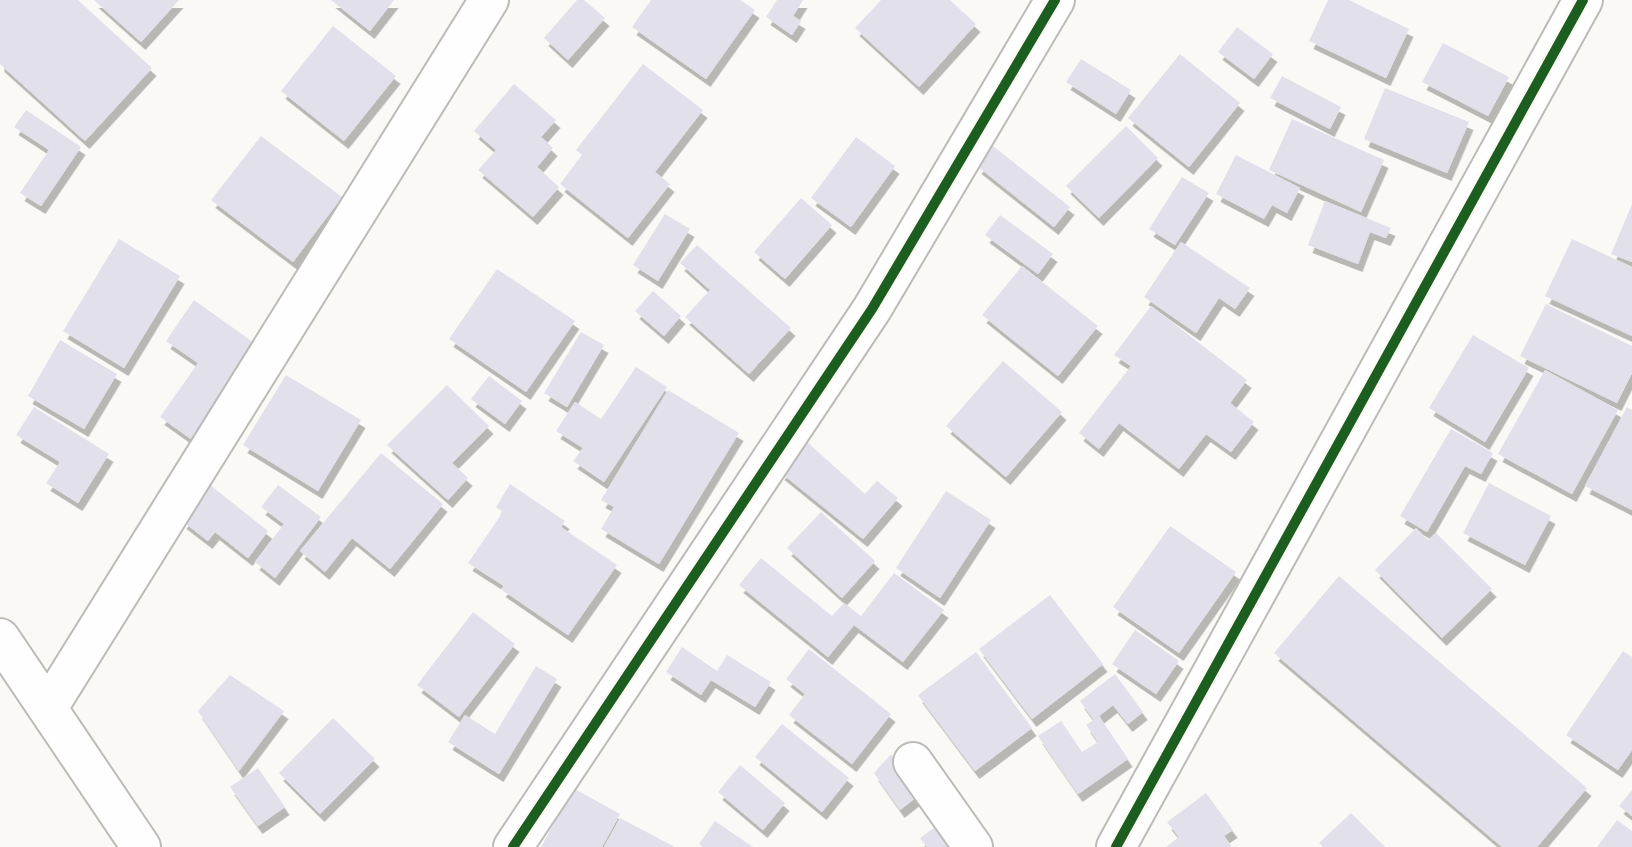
<svg xmlns="http://www.w3.org/2000/svg" width="1632" height="847" font-family="Jost,sans-serif">
<style>
.building{fill:#e2e0ea;filter:url(#shadow)}
.lines{fill:none;stroke-linecap:round;stroke-linejoin:round}
.minor-casing{stroke:#bcbbb8;stroke-width:42}
.minor{stroke:#fefefe;stroke-width:38}
.cycleway-casing{stroke:#fdf9f4;stroke-width:15}
.cycleway{stroke:#1b5e20;stroke-width:10}
</style>
<defs>
<filter id="shadow"><feDropShadow dx="4.5" dy="8" stdDeviation="0" flood-color="#0004"/></filter>
</defs>
<rect width="100%" height="100%" fill="#fbf9f6"/>
<path class="building" d="M0,0H78L152,68L85,141L0,64Z
M94,0H179L141,42Z
M331,0H394L370,31Z
M577,0H584L605,18L568,60L544,38Z
M651,0H740L755,10L706,79L632,27Z
M777,0H803L793,16L801,21L792,35L766,17Z
M881,0H950L976,24L919,87L855,28Z
M1328,0H1349L1409,29L1386,78L1309,41Z
M333,26L396,76L344,141L281,91Z
M1237,27L1273,54L1254,79L1218,52Z
M1443,43L1509,77L1488,116L1422,82Z
M1180,54L1240,103L1189,167L1128,118Z
M1081,59L1131,90L1116,114L1066,82Z
M643,64L703,110L655,172L670,184L628,238L560,184L582,155L576,150Z
M1282,76L1341,107L1330,129L1270,98Z
M514,84L556,120L541,137L553,148L537,167L559,187L533,217L478,170L496,150L474,131Z
M1385,88L1469,122L1447,173L1364,139Z
M26,110L81,147L41,206L20,193L49,150L14,127Z
M1292,119L1384,160L1361,212L1269,170Z
M1126,126L1158,158L1099,218L1066,186Z
M261,136L342,197L293,262L211,200Z
M856,137L895,166L851,227L811,198Z
M993,146L1070,207L1054,227L977,166Z
M1236,155L1300,188L1287,213L1272,205L1264,219L1216,194Z
M1182,177L1209,193L1175,245L1149,229Z
M801,198L832,225L785,279L754,252Z
M1325,201L1391,228L1386,238L1370,232L1358,264L1308,245Z
M1632,204V262L1611,254Z
M665,214L690,229L658,281L633,265Z
M1000,215L1053,254L1038,274L985,235Z
M119,239L180,276L124,368L63,331Z
M1572,239L1632,267V336L1545,296Z
M1181,242L1250,288L1235,309L1219,298L1196,333L1144,297Z
M697,245L791,328L749,374L685,317L710,290L680,263Z
M1022,266L1098,326L1058,376L982,315Z
M497,269L575,321L526,392L449,339Z
M653,291L681,316L664,336L635,311Z
M194,300L257,345L191,439L160,417L198,363L166,341Z
M1546,304L1632,346V373L1617,403L1520,356Z
M1151,306L1247,380L1230,403L1254,422L1231,452L1206,434L1179,469L1119,423L1099,449L1079,433L1131,366L1114,355Z
M581,332L604,345L567,407L544,393Z
M1473,335L1529,368L1485,442L1429,408Z
M60,340L117,374L84,429L28,396Z
M1003,361L1062,412L1006,477L946,426Z
M636,367L667,387L604,482L573,461L583,448L556,431L575,402L601,419Z
M1545,370L1618,410L1572,494L1498,454Z
M286,375L361,420L318,491L243,445Z
M489,376L522,401L505,424L471,399Z
M447,385L489,426L452,463L468,478L448,500L387,445Z
M668,390L739,433L659,564L601,529L614,507L601,500Z
M34,407L109,454L78,503L46,483L60,462L16,435Z
M1627,407L1632,410V510L1585,486Z
M1451,429L1493,453L1481,474L1465,466L1427,532L1400,516Z
M807,442L865,494L877,481L898,498L863,539L780,472Z
M381,453L443,504L390,569L352,538L325,572L300,551Z
M1489,483L1551,516L1525,565L1463,533Z
M510,484L565,521L561,527L617,565L568,635L501,589L504,586L468,563L503,512L496,507Z
M210,485L268,531L248,558L215,532L208,541L182,521Z
M278,485L321,517L275,578L255,562L284,524L261,507Z
M946,491L991,520L940,598L896,568Z
M821,512L875,561L842,598L787,548Z
M1170,526L1236,572L1179,653L1113,607Z
M1416,528L1428,540L1436,533L1492,589L1442,638L1375,570Z
M761,558L832,616L844,603L861,616L894,573L944,610L903,662L854,625L828,657L739,585Z
M1339,576L1587,788L1537,847H1502L1274,653Z
M1050,595L1103,664L1032,719L979,649Z
M473,612L515,644L459,717L417,685Z
M1135,630L1179,661L1156,694L1112,664Z
M682,647L717,671L727,655L771,682L755,707L711,680L701,695L666,672Z
M809,649L891,714L852,764L789,715L805,694L786,679Z
M1623,651L1632,657V750L1618,770L1566,735Z
M976,652L1032,728L975,771L918,695Z
M536,666L557,679L499,774L448,742L465,715L495,734Z
M1115,674L1143,712L1128,724L1113,705L1099,716L1128,759L1078,794L1038,736L1061,721L1082,752L1098,742L1086,725L1094,720L1080,701Z
M230,675L284,711L239,771L198,711Z
M333,718L375,759L320,814L279,773Z
M782,724L849,778L822,812L755,757Z
M891,754L919,795L900,810L874,773Z
M740,765L785,803L763,830L718,792Z
M258,768L285,807L258,826L230,787Z
M573,788L620,814L602,847H541Z
M1632,790V816L1619,806Z
M1206,793L1233,830L1224,836L1232,847H1166L1179,837L1167,822Z
M1351,813L1385,847H1323L1319,843Z
M620,818L675,847H604Z
M1617,820L1632,831V847H1597Z
M715,821L753,847H703L699,844Z
M942,822L960,847H927L920,838Z"/>
<g class="lines">
<defs>
<path id="minor" d="M0,638L141,847
M48,708L489,0
M913,762L973,847
M513,847L872,309L1055,0
M1116,847L1583,0"/>
</defs>
<use href="#minor" class="minor-casing"/>
<use href="#minor" class="minor"/>
<defs>
<path id="cycleway" d="M513,847L872,309L1055,0
M1116,847L1583,0"/>
</defs>
<use href="#cycleway" class="cycleway-casing"/>
<use href="#cycleway" class="cycleway"/>
</g>
</svg>
